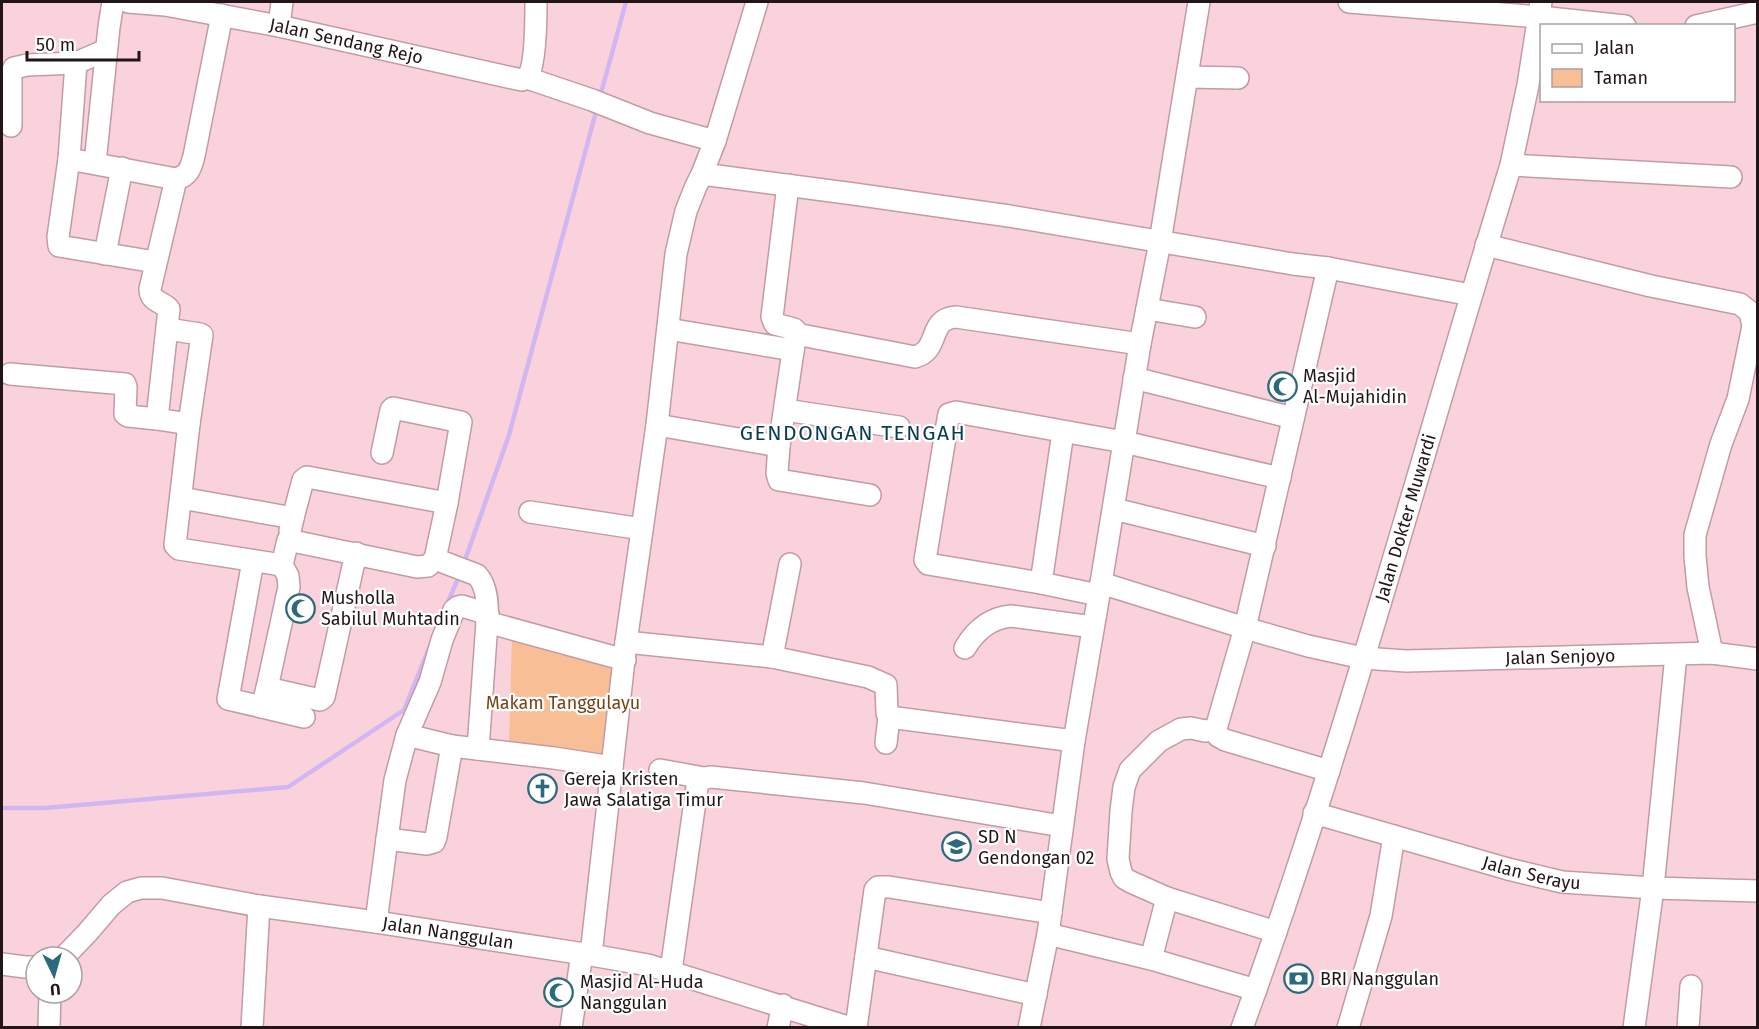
<svg xmlns="http://www.w3.org/2000/svg" width="1759" height="1029" font-family="'Fira Sans',sans-serif">
<style>
.green{fill:#f8be95}
.lines{fill:none;stroke-linecap:round;stroke-linejoin:round}
.stream{stroke:#d2b6f1;stroke-width:4.5}
.minor-casing{stroke:#c19ca5;stroke-width:24}
.minor{stroke:#fff;stroke-width:21}
.labels{text-anchor:middle;dominant-baseline:central;stroke-width:4.5;stroke-linejoin:round;paint-order:stroke}
.street-label{font-size:18px;fill:#221518;stroke:#fff}
.poi-label{font-size:18px;fill:#221518;stroke:#fff;text-anchor:start}
.park-label{font-size:18px;fill:#794316;stroke:#fff}
.quarter-label{font-size:21px;letter-spacing:1.5px;fill:#073e4f;stroke:#fff}
</style>
<rect width="100%" height="100%" fill="#fad2dc"/>
<path class="green" d="M512,635L619,666L608,761L509,749Z"/>
<g class="lines">
<path class="stream" d="M600,97L626,2
M464,563L509,435L597,108
M447,604L457,581
M2,808H45L288,787L404,710L429,648"/>
<defs>
<g id="minor">
<path id="s1" d="M128,2L165,5L279,26L517,79L522,80L527,78L592,100L650,123L715,141"/>
<path d="M757,2L715,141L702,174L854,194L1009,216L1293,264L1328,268L1471,295"/>
<path d="M1349,2L1540,17L1625,26"/>
<path d="M279,26L282,2"/>
<path d="M1696,26L1758,12"/>
<path d="M76,63L69,159L176,179C189,176 191,167 194,156L222,15"/>
<path d="M1188,77L1238,78"/>
<path d="M527,78C536,67 536,17 536,2"/>
<path d="M11,126V74L14,68L27,65L76,63L106,50"/>
<path d="M69,159L58,237L59,246L155,262"/>
<path d="M95,163L109,27L113,2"/>
<path d="M1511,165L1731,177"/>
<path d="M176,179L150,289C150,302 162,301 169,309L157,419L189,424L175,545L179,549L282,565"/>
<path d="M1486,245L1651,286L1740,304L1750,312L1753,326L1738,399L1721,444L1695,535V556L1698,587L1712,653"/>
<path d="M105,254L122,168"/>
<path d="M1147,309L1195,317"/>
<path d="M167,329L200,334L202,335L189,424"/>
<path d="M668,329L793,350"/>
<path d="M796,334L915,357C941,350 927,319 956,317L1140,344"/>
<path d="M10,374L125,384L126,387L125,414L128,416L157,419"/>
<path d="M1134,378L1293,418"/>
<path d="M785,410L899,427"/>
<path d="M657,425L779,446L796,331L794,329L775,324L772,317L788,185"/>
<path d="M1063,432L1041,583L928,564L925,560L926,554L948,419L949,414L956,412L1124,442L1280,478"/>
<path d="M779,446L777,473L779,480L870,495"/>
<path d="M181,498L293,518L290,531"/>
<path d="M1114,509L1265,546"/>
<path d="M530,512L642,529"/>
<path d="M293,518L303,480L307,477L447,503"/>
<path d="M356,553L324,697L320,700L267,688L289,587L288,576L282,565L288,540L417,567L428,566L435,559L447,503L461,422L393,408L391,410L382,453"/>
<path d="M435,559L477,575C488,587 488,607 487,622L625,660"/>
<path d="M253,561L228,699L262,707L267,688"/>
<path d="M1041,583L1098,595"/>
<path d="M1101,583L1140,344L1160,242L1199,2"/>
<path d="M626,642L772,657L868,677L886,685L887,713L889,717"/>
<path d="M965,648C975,631 990,618 1011,616L1093,627"/>
<path d="M772,657L790,564"/>
<path d="M262,707L304,717"/>
<path d="M1214,730L1218,736L1225,740L1329,771"/>
<path d="M886,743L889,717L1074,741"/>
<path d="M452,746L407,735L430,682L442,640L454,610L458,607L462,606L488,614"/>
<path d="M478,749L487,622"/>
<path d="M660,770L704,778"/>
<path id="s2" d="M1314,813L1508,869L1562,882L1653,888L1758,891"/>
<path d="M387,839L395,780L407,735"/>
<path d="M376,922L387,839L427,844L434,842L436,837L452,746L554,758L612,767"/>
<path d="M1276,932L1167,898L1131,882L1124,878L1121,872L1118,859L1121,811L1124,787L1130,770L1159,741L1181,729L1191,728L1205,731L1214,730L1217,725L1245,628L1328,268"/>
<path d="M1048,934L1151,959L1256,990"/>
<path d="M591,955L626,642L657,425L676,254L686,211L696,186L702,174"/>
<path id="s3" d="M64,957L88,932L111,905L127,892L141,888H162L259,906L376,922L591,955L648,965L851,1028"/>
<path d="M866,957L1036,995"/>
<path d="M1151,959L1167,898"/>
<path d="M2,964L25,967H36"/>
<path d="M671,971L697,787C700,780 703,778 711,777L864,793L1062,826"/>
<path d="M49,1028L50,993"/>
<path d="M252,1028L259,906"/>
<path d="M571,1028L582,953"/>
<path d="M778,1028L783,1005"/>
<path d="M856,1028L875,890L878,887H889L1051,913"/>
<path id="s4" d="M1029,1028L1048,934L1074,741L1101,583L1245,628L1308,646L1363,658L1406,661L1712,653L1758,659"/>
<path id="s5" d="M1242,1028C1345,745 1422,453 1511,165L1528,85L1541,2"/>
<path d="M1348,1028L1381,916L1394,836"/>
<path d="M1634,1028L1653,888L1676,655"/>
<path d="M1688,1028L1691,986"/>
</g>
</defs>
<use href="#minor" class="minor-casing"/>
<use href="#minor" class="minor"/>
</g>
<defs>
<symbol id="mosque-ring" viewBox="-11 -11 22 22"><circle r="9.5" fill="#fff" stroke="#2b697f" stroke-width="1.5"/><path d="M3.5-4.9A6 6 0 1 0 3.5 4.9A5 5 0 1 1 3.5-4.9Z" fill="#2b697f"/></symbol>
<symbol id="church-ring" viewBox="-11 -11 22 22"><circle r="9.5" fill="#fff" stroke="#2b697f" stroke-width="1.5"/><path d="M-1.2-6h2.4v3.5h3.3v2.4h-3.3V6h-2.4V-.1h-3.3v-2.4h3.3Z" fill="#2b697f"/></symbol>
<symbol id="school-ring" viewBox="-11 -11 22 22"><circle r="9.5" fill="#fff" stroke="#2b697f" stroke-width="1.5"/><path d="M0-5L7-2L0 1L-7-2ZM-4 1L0 2.5L4 1V4Q0 6-4 4Z" fill="#2b697f"/></symbol>
<symbol id="bank-ring" viewBox="-11 -11 22 22"><circle r="9.5" fill="#fff" stroke="#2b697f" stroke-width="1.5"/><path d="M-6-4H6V4H-6ZM0-2.3a2.3 2.3 0 1 0 0 4.6a2.3 2.3 0 1 0 0-4.6Z" fill="#2b697f"/></symbol>
</defs>
<g fill-rule="evenodd">
<use href="#mosque-ring" x="1266" y="370" width="33" height="33"/>
<use href="#mosque-ring" x="284" y="592" width="33" height="33"/>
<use href="#church-ring" x="526" y="772" width="33" height="33"/>
<use href="#school-ring" x="940" y="830" width="33" height="33"/>
<use href="#bank-ring" x="1282" y="962" width="33" height="33"/>
<use href="#mosque-ring" x="542" y="976" width="33" height="33"/>
</g>
<g class="labels">
<g class="street-label">
<text stroke="none"><textPath href="#s1" startOffset="222">Jalan Sendang Rejo</textPath></text>
<text stroke="none"><textPath href="#s5" startOffset="536">Jalan Dokter Muwardi</textPath></text>
<text stroke="none"><textPath href="#s4" startOffset="921">Jalan Senjoyo</textPath></text>
<text stroke="none"><textPath href="#s2" startOffset="226">Jalan Serayu</textPath></text>
<text stroke="none"><textPath href="#s3" startOffset="416">Jalan Nanggulan</textPath></text>
</g>
<g class="poi-label">
<text x="1303" y="376">Masjid<tspan x="1303" dy="21">Al-Mujahidin</tspan></text>
<text x="321" y="598">Musholla<tspan x="321" dy="21">Sabilul Muhtadin</tspan></text>
<text x="564" y="779">Gereja Kristen<tspan x="564" dy="21">Jawa Salatiga Timur</tspan></text>
<text x="978" y="837">SD N<tspan x="978" dy="21">Gendongan 02</tspan></text>
<text x="1320" y="979">BRI Nanggulan</text>
<text x="580" y="982">Masjid Al-Huda<tspan x="580" dy="21">Nanggulan</tspan></text>
</g>
<g class="park-label">
<text x="563" y="703">Makam Tanggulayu</text>
</g>
<g class="quarter-label">
<text x="853" y="433">GENDONGAN TENGAH</text>
</g>
</g>
<rect width="1759" height="1029" fill="none" stroke="#221518" stroke-width="6"/>
<rect x="1540" y="24" width="195" height="78" fill="#ffffff" stroke="#a7a1a3" stroke-width="1.5"/>
<rect x="1552" y="44" width="30" height="9" fill="#ffffff" stroke="#a7a1a3" stroke-width="1.5"/>
<text x="1594" y="54" font-size="18" fill="#221518">Jalan</text>
<rect x="1552" y="69" width="30" height="18" fill="#f8be95" stroke="#a7a1a3" stroke-width="1.5"/>
<text x="1594" y="84" font-size="18" fill="#221518">Taman</text>
<g transform="translate(54 975) rotate(175)"><circle r="28" fill="#ffffff" stroke="#a7a1a3" stroke-width="1.5"/>
<path d="M0-4.5L10 22L0 15L-10 22Z" fill="#2b697f"/>
<text y="-9" font-size="16" font-weight="bold" text-anchor="middle" fill="#221518">U</text>
</g>
<path d="M27 51v9h112v-9" fill="none" stroke="#221518" stroke-width="3"/>
<text x="36" y="51" font-size="18" fill="#221518" stroke="#ffffff" stroke-width="4.5" paint-order="stroke">50 m</text>
</svg>
